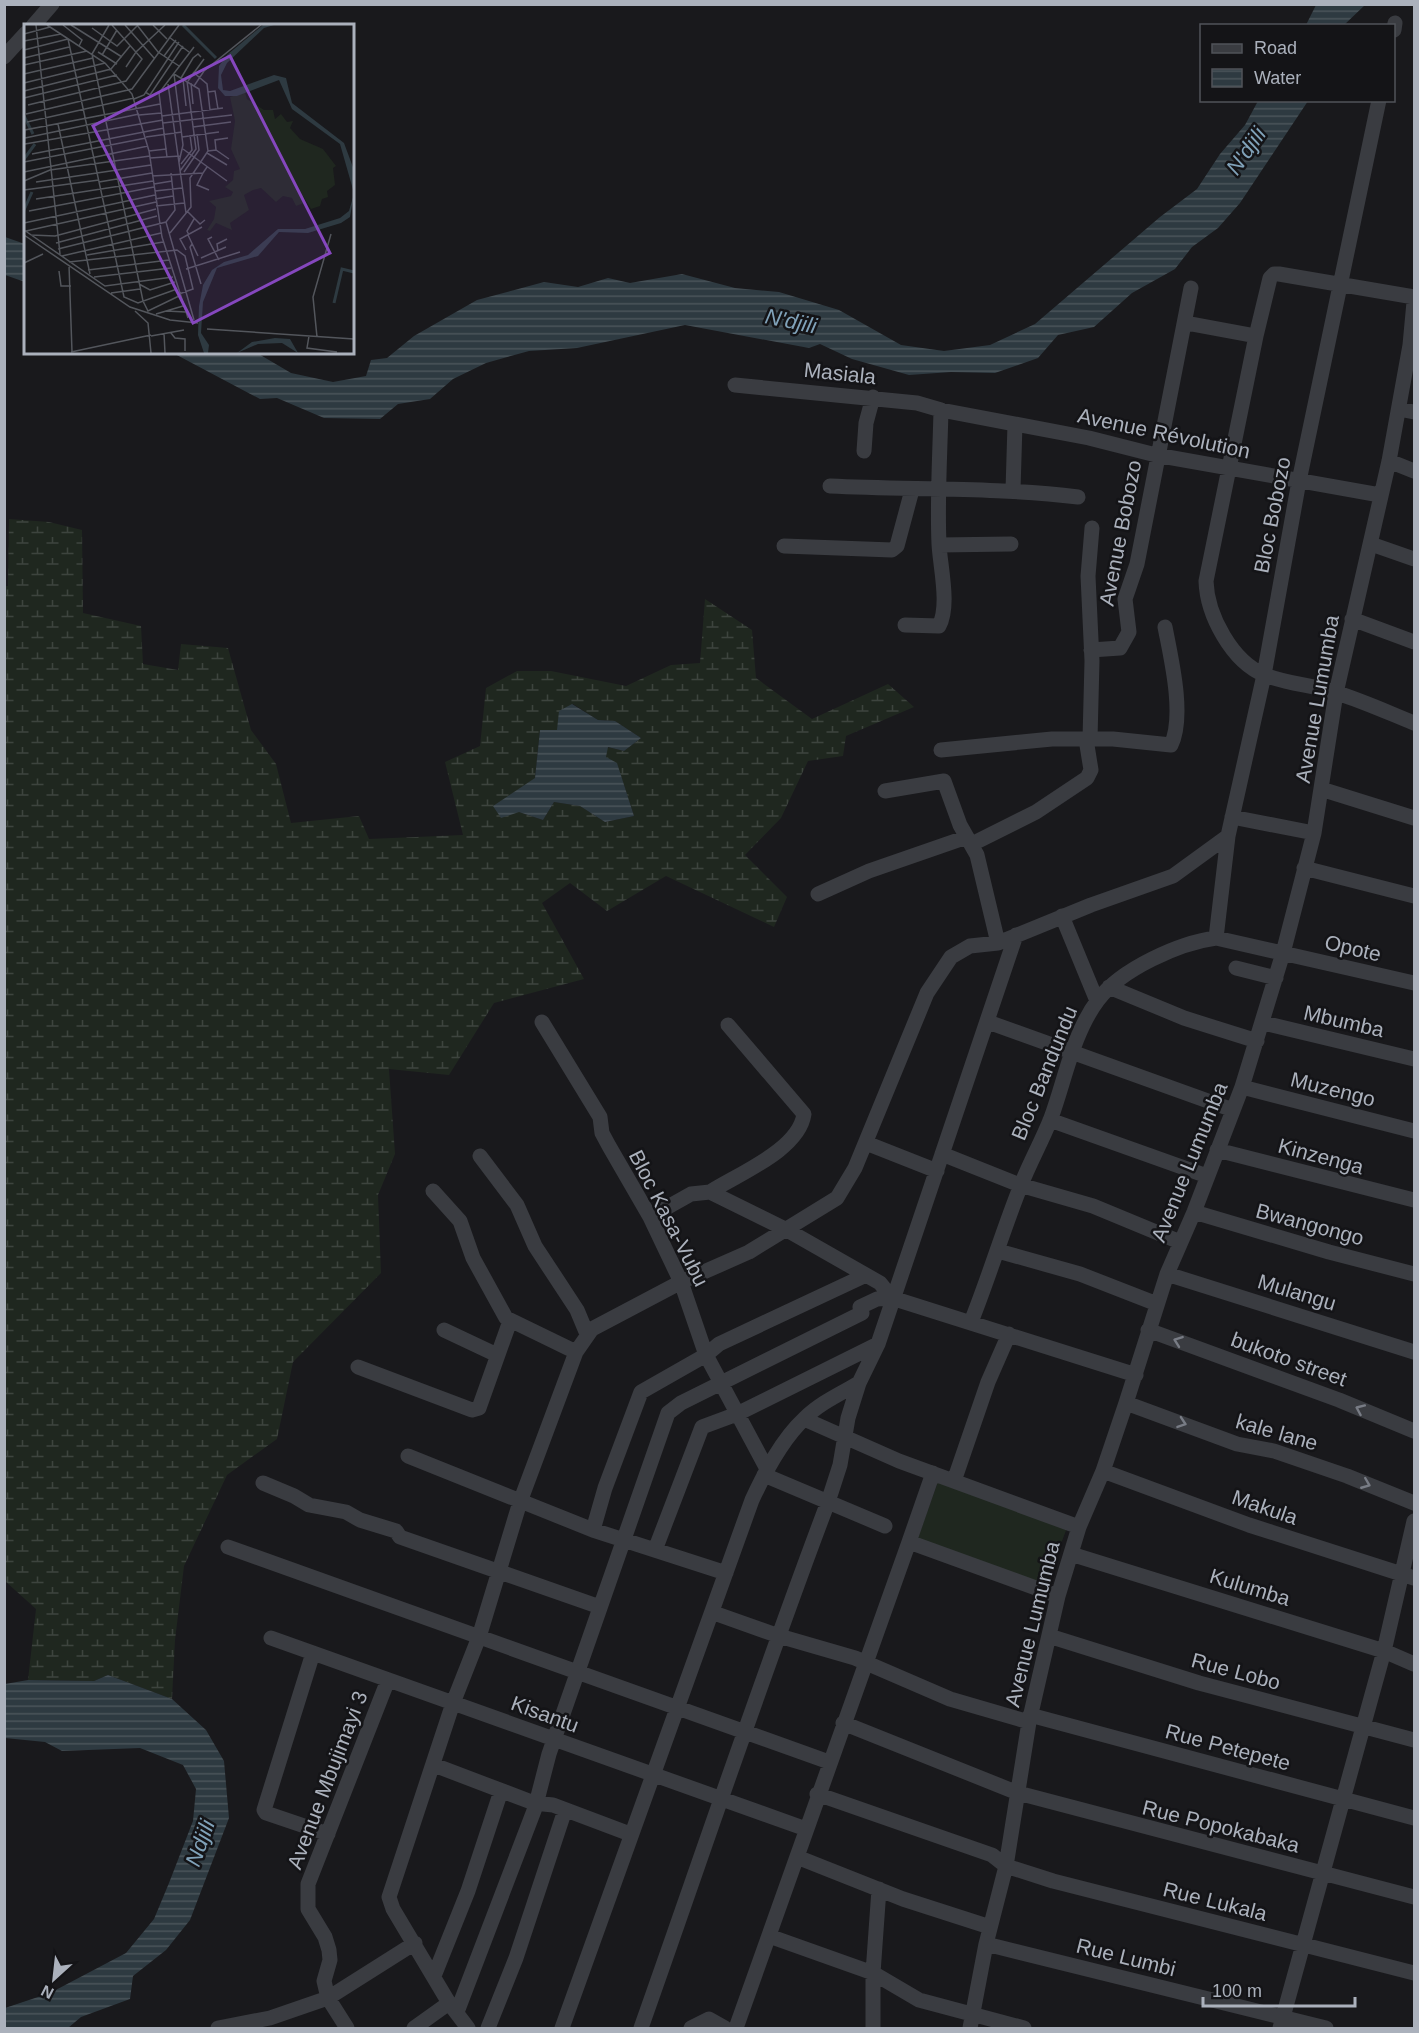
<svg xmlns="http://www.w3.org/2000/svg" width="1419" height="2033" font-family="Helvetica,sans-serif">
<style>
.wetland{fill:url(#wetland-marsh);fill-rule:evenodd}
.pitch{fill:#1f271f}
.water{fill:url(#water-rules)}
.lines{fill:none;stroke-linecap:round;stroke-linejoin:round}
.minor{stroke:#3a3c41;stroke-width:15}
.oneway{stroke:#787c85}
.labels{text-anchor:middle;dominant-baseline:central;stroke-width:5;stroke-linejoin:round;paint-order:stroke}
.street-label{font-size:21px;fill:#abb1bc;stroke:#141417}
.water-label{font-size:22px;font-style:italic;fill:#80a2b9;stroke:#141417}
.inset-river{fill:none;stroke:#2e3a41;stroke-width:3}
.inset-road{fill:none;stroke:#53565c;stroke-width:1.5}
.view{fill:#8547be;fill-opacity:0.15;stroke:#8547be;stroke-width:3}
.inset-edge{fill:none;stroke:#abb1bc;stroke-width:3}
</style>
<defs>
<pattern id="wetland-marsh" width="20" height="14" patternUnits="userSpaceOnUse" patternTransform="scale(1.5)"><rect width="20" height="14" fill="#1f271f"/><path d="M1 5h8M5 5V1M11 12h8M15 12V8" fill="none" stroke="#3d443e"/></pattern>
<pattern id="water-rules" width="6" height="5" patternUnits="userSpaceOnUse" patternTransform="scale(1.5)"><rect width="6" height="5" fill="#2e3a41"/><path d="M0 2.5h6" fill="none" stroke="#4a545a"/></pattern>
</defs>
<rect width="100%" height="100%" fill="#19191c"/>
<path class="wetland" d="M9,519L49,522L82,530L83,613L141,626L143,664L178,670L181,644L228,648L251,730L276,764L291,823L359,816L369,839L463,835L445,762L480,746L486,688L517,671H551L626,686L671,665L700,663L705,599L752,630L756,678L812,719L888,684L914,707L846,736L843,756L808,761L781,818L745,855L787,897L774,927L666,876L607,911L570,883L542,903L584,979L494,1003L449,1075L389,1069L395,1154L378,1195L381,1273L293,1362L277,1439L227,1475L184,1566L175,1640L172,1699L108,1675L94,1681L28,1680L36,1609L5,1581L4,586H8ZM573,704L598,720L615,721L641,738L624,751L607,747L606,758L617,764L634,816L605,822L580,806L554,802L543,820L519,812L535,778L540,730H557Z"/>
<path class="pitch" d="M939,1479L1067,1528L1044,1588L917,1540Z"/>
<path class="water" d="M1316,5V4L1365,5L1344,25H1306Z
M1258,101H1308L1240,203L1218,228L1192,247L1175,269L1132,293L1094,327L1058,335L1038,358L995,373L951,372L909,375L852,359L820,344L809,348L685,325L577,348L529,351L486,363L453,379L430,399L398,404L380,419L324,418L277,398L260,399L173,353H257L291,373L333,382L366,376L371,360L387,358L414,336L477,300L544,282L578,287L608,278L630,283L682,274L735,288L779,292L839,310L901,345L944,351L990,345L1035,324L1160,217L1197,189L1220,154L1245,125Z
M5,237L25,244V282L5,275Z
M572,704L598,720L615,721L641,738L624,751L608,747L606,757L617,763L634,816L605,822L580,806L554,802L543,820L519,812L501,818L493,806L535,778L540,730H557L559,711Z
M108,1675L172,1699L206,1730L224,1761L229,1818L190,1920L166,1950L133,1976L130,1999L81,2017L68,2028H5V2008L50,1993L126,1953L154,1919L169,1883L193,1821L196,1789L183,1765L140,1748L62,1751L45,1742L5,1738V1684L28,1680L94,1681Z"/>
<g class="lines">
<path class="minor" d="M33,26L52,4
M1394,30L1395,23
M4,57L26,33
M1414,297L1279,274H1274L1270,278L1256,336L1206,581C1207,615 1232,662 1265,675C1287,684 1314,685 1337,693C1363,701 1389,713 1414,723
M1186,323L1256,336
M735,385L917,403L941,410L1089,438L1156,455L1380,495
M1399,409L1414,412
M864,451L866,423L873,397
M1389,461L1414,471
M830,486C913,490 995,487 1078,497
M1013,490L1015,424
M1371,544L1414,559
M939,545L1011,544
M784,546L892,550L897,546L912,490
M1352,619L1414,642
M905,625L939,626C950,606 940,566 939,544C937,499 940,455 941,410
M1091,650L1120,648L1129,632L1125,599L1137,564L1191,288
M1090,739L1092,661L1088,576L1092,528
M941,750L1052,739H1113L1171,745C1185,716 1171,658 1165,627
M1321,789L1414,818
M885,791L944,781L960,825L977,855L998,943
M1232,817L1314,833
M972,844L1036,812L1087,778L1091,770L1086,739
M1304,868L1414,896
M818,894L869,871L967,837
M1062,916L1097,1001
M1216,938L1228,836L1264,675L1299,481L1379,100
M1236,968L1276,978
M1109,987L1184,1018L1257,1041
M542,1022L600,1117L602,1133L609,1146L650,1217L681,1282L706,1355L767,1469
M988,1022L1233,1110
M1264,1023L1414,1059
M1242,1087L1414,1131
M1050,1120L1207,1176
M866,1143L937,1171
M1217,1150L1414,1200
M942,1154L1020,1185L1093,1206L1180,1242
M480,1156L517,1205L535,1246L577,1310L587,1334
M433,1191L460,1221L473,1258L506,1318L576,1352
M710,1192C738,1174 799,1150 804,1114L728,1025
M1194,1212L1329,1252L1414,1274
M650,1217L691,1194L710,1192L787,1230L880,1283L892,1298
M998,1251L1080,1274L1157,1304
M1167,1274L1414,1352
M971,1322C989,1277 1003,1230 1021,1185C1030,1162 1042,1141 1051,1118C1065,1080 1073,1033 1098,1000C1121,969 1179,943 1216,938L1414,983
M444,1330L497,1355
M1148,1330L1339,1400L1414,1431
M358,1367L472,1410L479,1408L510,1321
M1126,1403L1237,1444L1274,1451L1347,1476L1414,1503
M804,1419L899,1461L1079,1527
M408,1456L593,1530L726,1573
M1103,1471L1249,1525L1414,1578
M933,1473L909,1542L1058,1596
M764,1475L885,1526
M954,1481L988,1382L1009,1334
M263,1483L294,1496L309,1505L346,1512L360,1520L396,1531L400,1537L600,1607
M593,1530L605,1488L641,1392L706,1355L719,1344L864,1276
M228,1547L829,1762
M655,1550L702,1427L737,1414L878,1344
M1071,1554L1384,1651L1414,1664
M714,1613L779,1636L855,1658L950,1699L1029,1722
M1049,1636L1199,1683L1414,1740
M271,1638L806,1829
M313,1653L264,1810L266,1813L328,1834
M1030,1715L1414,1818
M843,1723L1018,1793L1414,1897
M434,1765L534,1803L553,1805L630,1834
M817,1794L992,1855L1006,1866L1053,1881L1414,1973
M797,1857L903,1899L990,1927
M769,1936L873,1973L919,2000L1024,2028
M986,1944L1326,2028
M434,1976L468,1891L501,1791
M457,2012L535,1808L549,1754L668,1413L681,1403L862,1313L860,1307L877,1299L892,1298L1136,1375
M218,2028L270,2018L328,1998L415,1943
M347,2028L328,1998L324,1981L330,1960L329,1950L325,1937L308,1909V1884L388,1680
M414,2028L449,2003
M468,2028L449,2003L393,1909L389,1897L453,1703L479,1637L520,1502L576,1352L592,1329L681,1282L749,1252L837,1198L855,1168L927,993L951,957L970,946L998,943L1091,905L1173,876L1228,836
M488,2028L516,1958L565,1810
M562,2028L752,1500C765,1472 782,1439 805,1418C820,1403 840,1394 859,1383
M641,2028C703,1853 762,1676 828,1502L840,1465L848,1418L859,1383L878,1344L1016,935
M691,2028L709,2019L725,2028
M736,2028L909,1542
M873,2028V1973L879,1889
M970,2028L986,1944L1006,1866L1029,1722L1058,1596L1079,1527L1103,1471L1126,1403L1167,1274L1194,1212L1242,1087L1283,953L1314,833L1336,693L1389,461L1410,345L1414,302
M1280,2028L1384,1651L1414,1521"/>
</g>
<defs><path id="oneway-chevron" d="M-2-3.5L2.5 0L-2 3.5" fill="none" stroke-width="1.6" stroke-linecap="round" stroke-linejoin="round" transform="scale(1.5)"/></defs>
<g class="oneway">
<use href="#oneway-chevron" transform="translate(1178 1341) rotate(-160)"/>
<use href="#oneway-chevron" transform="translate(1360 1409) rotate(-156)"/>
<use href="#oneway-chevron" transform="translate(1182 1423) rotate(19)"/>
<use href="#oneway-chevron" transform="translate(1366 1484) rotate(22)"/>
</g>
<g class="labels">
<g class="street-label">
<text transform="translate(840 373) rotate(6)">Masiala</text>
<text transform="translate(1164 433) rotate(12)">Avenue Révolution</text>
<text transform="translate(1272 515) rotate(-79)">Bloc Bobozo</text>
<text transform="translate(1120 533) rotate(-79)">Avenue Bobozo</text>
<text transform="translate(1317 699) rotate(-80)">Avenue Lumumba</text>
<text transform="translate(1353 948) rotate(13)">Opote</text>
<text transform="translate(1344 1021) rotate(13)">Mbumba</text>
<text transform="translate(1044 1073) rotate(-68)">Bloc Bandundu</text>
<text transform="translate(1333 1089) rotate(14)">Muzengo</text>
<text transform="translate(1321 1156) rotate(15)">Kinzenga</text>
<text transform="translate(1189 1162) rotate(-68)">Avenue Lumumba</text>
<text transform="translate(669 1218) rotate(63)">Bloc Kasa-Vubu</text>
<text transform="translate(1310 1224) rotate(15)">Bwangongo</text>
<text transform="translate(1297 1292) rotate(17)">Mulangu</text>
<text transform="translate(1289 1359) rotate(20)">bukoto street</text>
<text transform="translate(1277 1432) rotate(16)">kale lane</text>
<text transform="translate(1265 1507) rotate(19)">Makula</text>
<text transform="translate(1250 1587) rotate(17)">Kulumba</text>
<text transform="translate(1032 1624) rotate(-76)">Avenue Lumumba</text>
<text transform="translate(1236 1671) rotate(15)">Rue Lobo</text>
<text transform="translate(545 1714) rotate(20)">Kisantu</text>
<text transform="translate(1228 1747) rotate(15)">Rue Petepete</text>
<text transform="translate(327 1780) rotate(-69)">Avenue Mbujimayi 3</text>
<text transform="translate(1221 1826) rotate(14)">Rue Popokabaka</text>
<text transform="translate(1215 1901) rotate(14)">Rue Lukala</text>
<text transform="translate(1126 1957) rotate(14)">Rue Lumbi</text>
</g>
<g class="water-label">
<text transform="translate(1246 151) rotate(-55)">N'djili</text>
<text transform="translate(791 321) rotate(12)">N'djili</text>
<text transform="translate(200 1843) rotate(-70)">Ndjili</text>
</g>
</g>
<g transform="translate(24 24)">
<rect width="330" height="330" fill="#19191c"/>
<path d="M221,68L223,75L240,86H249L251,95L257,90L263,98L269,97L266,104L276,115L299,125L312,142L309,144L311,161L303,167L304,173L298,175L296,182L287,185L279,172L280,179L272,182L268,174L259,172L252,178L237,164L229,166L220,171L225,186L206,199L208,206L192,199L186,207L183,206L190,195L192,183L185,177L207,172L209,168L201,163L209,156L210,147L216,145L207,125L211,97L206,73Z" fill="#1f271f"/>
<path d="M239,1H250L240,4L203,39L197,51L199,66L206,67L250,51L262,54L268,79L320,119L330,146V169L316,120L268,85L255,56L213,72H201L194,64L195,42L203,31ZM330,170L326,193L317,199L284,209L255,208L234,232L193,244L179,278L177,309L185,321L184,329H180L174,311L175,282L179,261L188,246L200,238L224,231L254,205H281L316,194L325,187ZM251,314L266,315L274,329L258,319L234,320L213,329L228,318Z" fill="#2e3a41"/>
<path class="inset-river" d="M159,1L192,34M0,92L9,110M0,135L11,120M0,186L8,168M310,279L318,245L330,248"/>
<path class="inset-road" d="M12,1L36,230M23,1L81,39L108,70L125,127L138,213L164,294M39,1L58,16L55,22M47,1L98,33M101,1L130,34M113,1L134,28L155,42M129,1L143,15M68,4L93,22L113,2M0,10L26,3M145,13L165,28M44,15L100,273L114,279L153,265M0,17L37,10M0,26L44,15M74,28L93,40M68,30L119,277L124,287L155,272M68,30L85,1M78,31L93,6M140,32L152,16M0,34L45,23M0,41L63,27M102,43L112,28L141,1M169,48L183,60L186,86M0,50L69,34M150,50L159,121L155,138M157,54L169,34L174,30L177,33M159,55L162,82M164,57L180,35M0,59L81,39M167,59L169,80M144,60L162,189M170,62L180,47L237,1M0,67L87,45L106,22M121,68L126,71L159,22M184,68L191,67L194,85M0,74L93,51M110,75L120,71L155,18M4,81L102,57L118,35L88,1M2,90L108,65L155,1M115,91L137,89M138,92L199,84M3,98L110,74M139,99L208,91M34,100L66,250M169,103L207,98M122,113L158,108M158,113L195,108M1,114L115,90M1,120L139,96M0,125L1,106L136,80M142,125L135,69L170,23M159,125L203,157M192,126L191,116L204,114M125,127L142,125L143,133M184,127L192,126L205,135M183,129L203,141M8,130L140,104M126,134L156,132M0,138L122,114M157,140L168,126L166,111M156,147L172,125L163,57M0,148L124,122M160,148L175,126L173,110M179,149L173,161L185,166M128,152L179,149L183,143M0,157L26,146L126,132M12,158L127,141M75,158L128,149M130,160L148,157M0,166L75,156M131,167L158,164M12,175L129,157M131,175L149,172M132,182L160,179M5,187L130,163M163,187L176,200L181,196M142,198L170,296M0,199L131,171M0,206L81,262L149,253M2,207L132,178M146,209L167,183L166,154L184,127L175,65L150,50M0,211L106,283L146,296L174,299M7,211L31,212L132,185M164,211L174,232M165,211L163,207L170,195M188,213L184,215L195,236M32,219L133,192M168,220L166,223L177,260M34,225L142,198L151,186L147,149M162,226L156,215L178,203M194,227L193,220L203,215M63,231L139,218M38,232L137,209M177,234L202,223M45,238L153,226L161,232L169,265L155,270M0,239L19,230M45,241L48,328M162,245L216,228M64,246L145,236M35,247L37,262H47M70,253L147,244M115,260L126,266L151,258M87,269L116,265M111,287L124,299L127,329M142,287L162,288M132,290L159,282M183,305L330,315M140,309L141,329M147,309L151,314L161,315V327M127,312L160,306M285,312L283,324L313,328M293,313L289,273L307,210M47,328L127,311"/>
<path class="view" d="M206,32L306,229L169,299L69,102Z"/>
<rect width="330" height="330" class="inset-edge"/>
</g>
<rect width="1419" height="2033" fill="none" stroke="#abb1bc" stroke-width="12"/>
<rect x="1200" y="24" width="195" height="78" fill="#141417" stroke="#505359" stroke-width="1.5"/>
<rect x="1212" y="44" width="30" height="9" fill="#3a3c41" stroke="#505359" stroke-width="1.5"/>
<text x="1254" y="54" font-size="18" fill="#abb1bc">Road</text>
<rect x="1212" y="69" width="30" height="18" fill="url(#water-rules)" stroke="#505359" stroke-width="1.5"/>
<text x="1254" y="84" font-size="18" fill="#abb1bc">Water</text>
<g transform="translate(54 1979) rotate(207)" stroke="#141417" stroke-width="4.5" paint-order="stroke">
<path d="M0-4.5L10 22L0 15L-10 22Z" fill="#abb1bc"/>
<text y="-9" font-size="16" font-weight="bold" text-anchor="middle" fill="#abb1bc">N</text>
</g>
<path d="M1203 1997v9h152v-9" fill="none" stroke="#abb1bc" stroke-width="3"/>
<text x="1212" y="1997" font-size="18" fill="#abb1bc" stroke="#141417" stroke-width="4.5" paint-order="stroke">100 m</text>
</svg>
